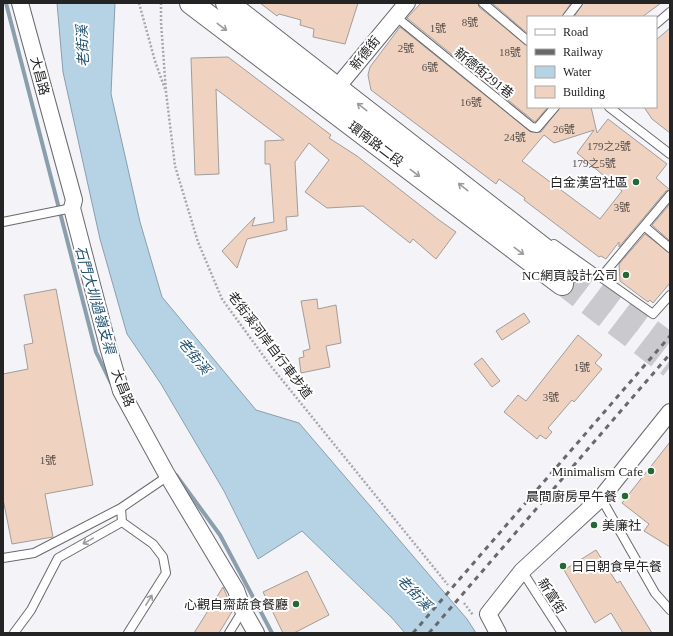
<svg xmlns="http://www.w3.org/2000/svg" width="673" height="636" font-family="'Times New Roman','Noto Sans TC',serif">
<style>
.water{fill:#b6d3e6;stroke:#8a9eac}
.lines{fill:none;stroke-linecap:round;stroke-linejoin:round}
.stream{stroke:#8a9eac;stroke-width:4}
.building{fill:#efd2c0;stroke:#a29d9a;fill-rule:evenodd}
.secondary-tunnel{stroke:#cacace;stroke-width:22;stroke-dasharray:22 11;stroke-linecap:butt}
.service-casing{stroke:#6a6a6e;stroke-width:10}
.minor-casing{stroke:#6a6a6e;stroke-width:18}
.secondary-casing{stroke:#6a6a6e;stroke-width:24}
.path{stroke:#a8a8ac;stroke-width:2.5;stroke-dasharray:2 2;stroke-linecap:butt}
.service{stroke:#fff;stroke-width:8}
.minor{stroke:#fff;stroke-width:16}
.secondary{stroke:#fff;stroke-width:22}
.rail{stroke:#69696b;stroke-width:3;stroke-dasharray:5 5;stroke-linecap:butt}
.oneway{stroke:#9c9c9d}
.poi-dot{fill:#246934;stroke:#fff;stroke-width:1.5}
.labels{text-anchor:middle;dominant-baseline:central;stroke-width:4;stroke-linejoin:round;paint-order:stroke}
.number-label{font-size:11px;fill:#57504c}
.street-label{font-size:13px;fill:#242425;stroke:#fff}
.poi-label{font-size:13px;fill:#242425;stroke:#fff;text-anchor:end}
.water-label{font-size:14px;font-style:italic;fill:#20516d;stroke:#fff}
</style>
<rect width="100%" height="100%" fill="#f3f3f8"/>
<path class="water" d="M57,3H115L111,94L140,222L162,297L256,410L299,423L467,619L476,633H405L392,618L302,531L258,559L224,491L161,384L127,334L100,239L63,72Z"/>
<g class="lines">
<path class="stream" d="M6,3L96,352L111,383
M176,475L220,535L272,633"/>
</g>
<path class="building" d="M260,3H358L345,44L313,37L314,29L300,25L301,20L279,14L277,16Z
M421,3H478L479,7L528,46V107H548L535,122L407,18Z
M492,3H571L562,17H528V34Z
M583,3H661L642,17H574Z
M400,27L531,132H541L560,107H591L597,133L608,119L667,164L656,178L670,190L666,191L619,247V242L606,259L601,256L599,257L524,200L525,198L499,179L496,184L371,90L368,75L370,67ZM594,130L577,153L622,191L600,219L522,161L544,135L554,143Z
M670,28V133L652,119L644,107H656V40Z
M228,57L331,135L329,138L357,156L439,220L456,232L436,259L413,239L410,243L363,206L327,208L305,192L329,160L309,143L295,162L298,216L286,217L287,230L247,239L237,268L222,251L255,217L252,226L274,222L270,164H265V141L284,140L216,89L219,174L195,175L191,58Z
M670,204V241L652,225Z
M645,234L670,253V283L653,303L650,300L648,302L620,281L619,264Z
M56,289L93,485L45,494L53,537L12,544L3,499V374L28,369L24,345L33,343L24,295Z
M317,299L318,309L336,305L341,343L326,346L330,367L301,373L299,358L304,357L303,351L310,349L301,301Z
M524,313L530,322L502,340L496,331Z
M578,335L602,355L595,363L602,369L574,402L572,400L548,428L552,432L546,439L540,435L537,439L504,412L518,395L526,401Z
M482,358L500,381L492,387L474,364Z
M670,442V547L644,531L649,524L622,503Z
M596,550L617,583L620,581L652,633H623L611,613L595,623L564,570Z
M307,571L329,615L294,633H283L263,592Z
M223,587L233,610L219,633H194Z"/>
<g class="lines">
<path class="secondary-tunnel" d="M572,271L670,344
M562,284L670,367"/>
<defs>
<path id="service" d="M483,3L528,41
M395,16L532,127L537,128L555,107
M567,17L578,3
M656,24L670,12
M609,107L670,154
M3,222L72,208
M644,226L670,248
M554,244L653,314L670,295
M602,276L670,195
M601,498L655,593L670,610
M122,522L153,544L163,557L166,573L128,633
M122,522L121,508L168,476
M3,558L34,553L121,508
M522,571L562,633
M14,633L31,610L58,558L122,522
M229,633L243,610"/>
<path id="minor" d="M20,3L74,200L72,208L109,350L121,391L166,473L236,590L243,610L256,633
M329,97L407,3
M498,633L488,614L522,571L601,498L670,412"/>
<path id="secondary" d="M191,3L562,284
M227,3L572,271"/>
</defs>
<use href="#service" class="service-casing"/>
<use href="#minor" class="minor-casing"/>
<use href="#secondary" class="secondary-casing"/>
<path class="path" d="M139,3L155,61L165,89
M161,3V22L166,92L175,166L198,242L222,299L270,365L448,585
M464,603L473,615"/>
<use href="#service" class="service"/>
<use href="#minor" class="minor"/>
<use href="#secondary" class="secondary"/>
<path class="rail" d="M413,633L670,336
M429,633L670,354"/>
</g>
<defs><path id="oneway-shaft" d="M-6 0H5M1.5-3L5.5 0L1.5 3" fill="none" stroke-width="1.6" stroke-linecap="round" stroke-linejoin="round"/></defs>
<g class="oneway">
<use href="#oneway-shaft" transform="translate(222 27) rotate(37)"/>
<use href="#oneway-shaft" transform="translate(362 107) rotate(-142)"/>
<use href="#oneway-shaft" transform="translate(415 173) rotate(37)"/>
<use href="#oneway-shaft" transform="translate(463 187) rotate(-142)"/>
<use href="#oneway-shaft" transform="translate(519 251) rotate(37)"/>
<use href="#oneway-shaft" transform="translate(88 541) rotate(151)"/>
<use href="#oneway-shaft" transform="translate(149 600) rotate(-58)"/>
</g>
<g class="poi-dot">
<circle cx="636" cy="182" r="4"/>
<circle cx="626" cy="275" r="4"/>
<circle cx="651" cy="471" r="4"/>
<circle cx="625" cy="496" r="4"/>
<circle cx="594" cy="525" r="4"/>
<circle cx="563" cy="566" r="4"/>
<circle cx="296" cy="604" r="4"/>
</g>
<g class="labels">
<g class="number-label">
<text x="470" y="22">8號</text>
<text x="438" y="28">1號</text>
<text x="406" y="48">2號</text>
<text x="510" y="52">18號</text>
<text x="430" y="67">6號</text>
<text x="471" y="102">16號</text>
<text x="564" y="129">26號</text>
<text x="515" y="137">24號</text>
<text x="609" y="146">179之2號</text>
<text x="594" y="163">179之5號</text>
<text x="622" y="207">3號</text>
<text x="582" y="367">1號</text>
<text x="551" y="397">3號</text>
<text x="48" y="460">1號</text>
</g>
<g class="street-label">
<text transform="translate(365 53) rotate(-51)">新德街</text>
<text transform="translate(484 73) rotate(39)">新德街291巷</text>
<text transform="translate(40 76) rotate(75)">大昌路</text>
<text transform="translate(376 144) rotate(37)">環南路二段</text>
<text transform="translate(270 345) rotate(53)">老街溪河岸自行車步道</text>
<text transform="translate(123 388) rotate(68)">大昌路</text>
<text transform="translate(552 596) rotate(57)">新富街</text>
</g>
<g class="poi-label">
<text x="628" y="182">白金漢宮社區</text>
<text x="618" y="275">NC網頁設計公司</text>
<text x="643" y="471">Minimalism Cafe</text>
<text x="617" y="496">晨間廚房早午餐</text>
<text x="602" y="525" text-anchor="start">美廉社</text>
<text x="571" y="566" text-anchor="start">日日朝食早午餐</text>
<text x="288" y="604">心觀自齋蔬食餐廳</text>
</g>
<g class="water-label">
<text transform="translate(83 46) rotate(-93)">老街溪</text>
<text transform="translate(95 300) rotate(74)">石門大圳過嶺支渠</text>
<text transform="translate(194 356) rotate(51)">老街溪</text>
<text transform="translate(414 593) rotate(46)">老街溪</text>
</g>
</g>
<rect width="673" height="636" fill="none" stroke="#242425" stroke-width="8"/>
<rect x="527" y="16" width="130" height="92" fill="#ffffff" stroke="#a7a7a8"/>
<rect x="535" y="29" width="20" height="6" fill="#ffffff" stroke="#a7a7a8"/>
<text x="563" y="36" font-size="12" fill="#242425">Road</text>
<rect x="535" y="49" width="20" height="6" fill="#69696b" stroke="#a7a7a8"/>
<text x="563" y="56" font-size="12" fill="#242425">Railway</text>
<rect x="535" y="66" width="20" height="12" fill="#b6d3e6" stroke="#a7a7a8"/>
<text x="563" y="76" font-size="12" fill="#242425">Water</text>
<rect x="535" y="86" width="20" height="12" fill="#efd2c0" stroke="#a7a7a8"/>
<text x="563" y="96" font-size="12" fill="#242425">Building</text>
</svg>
